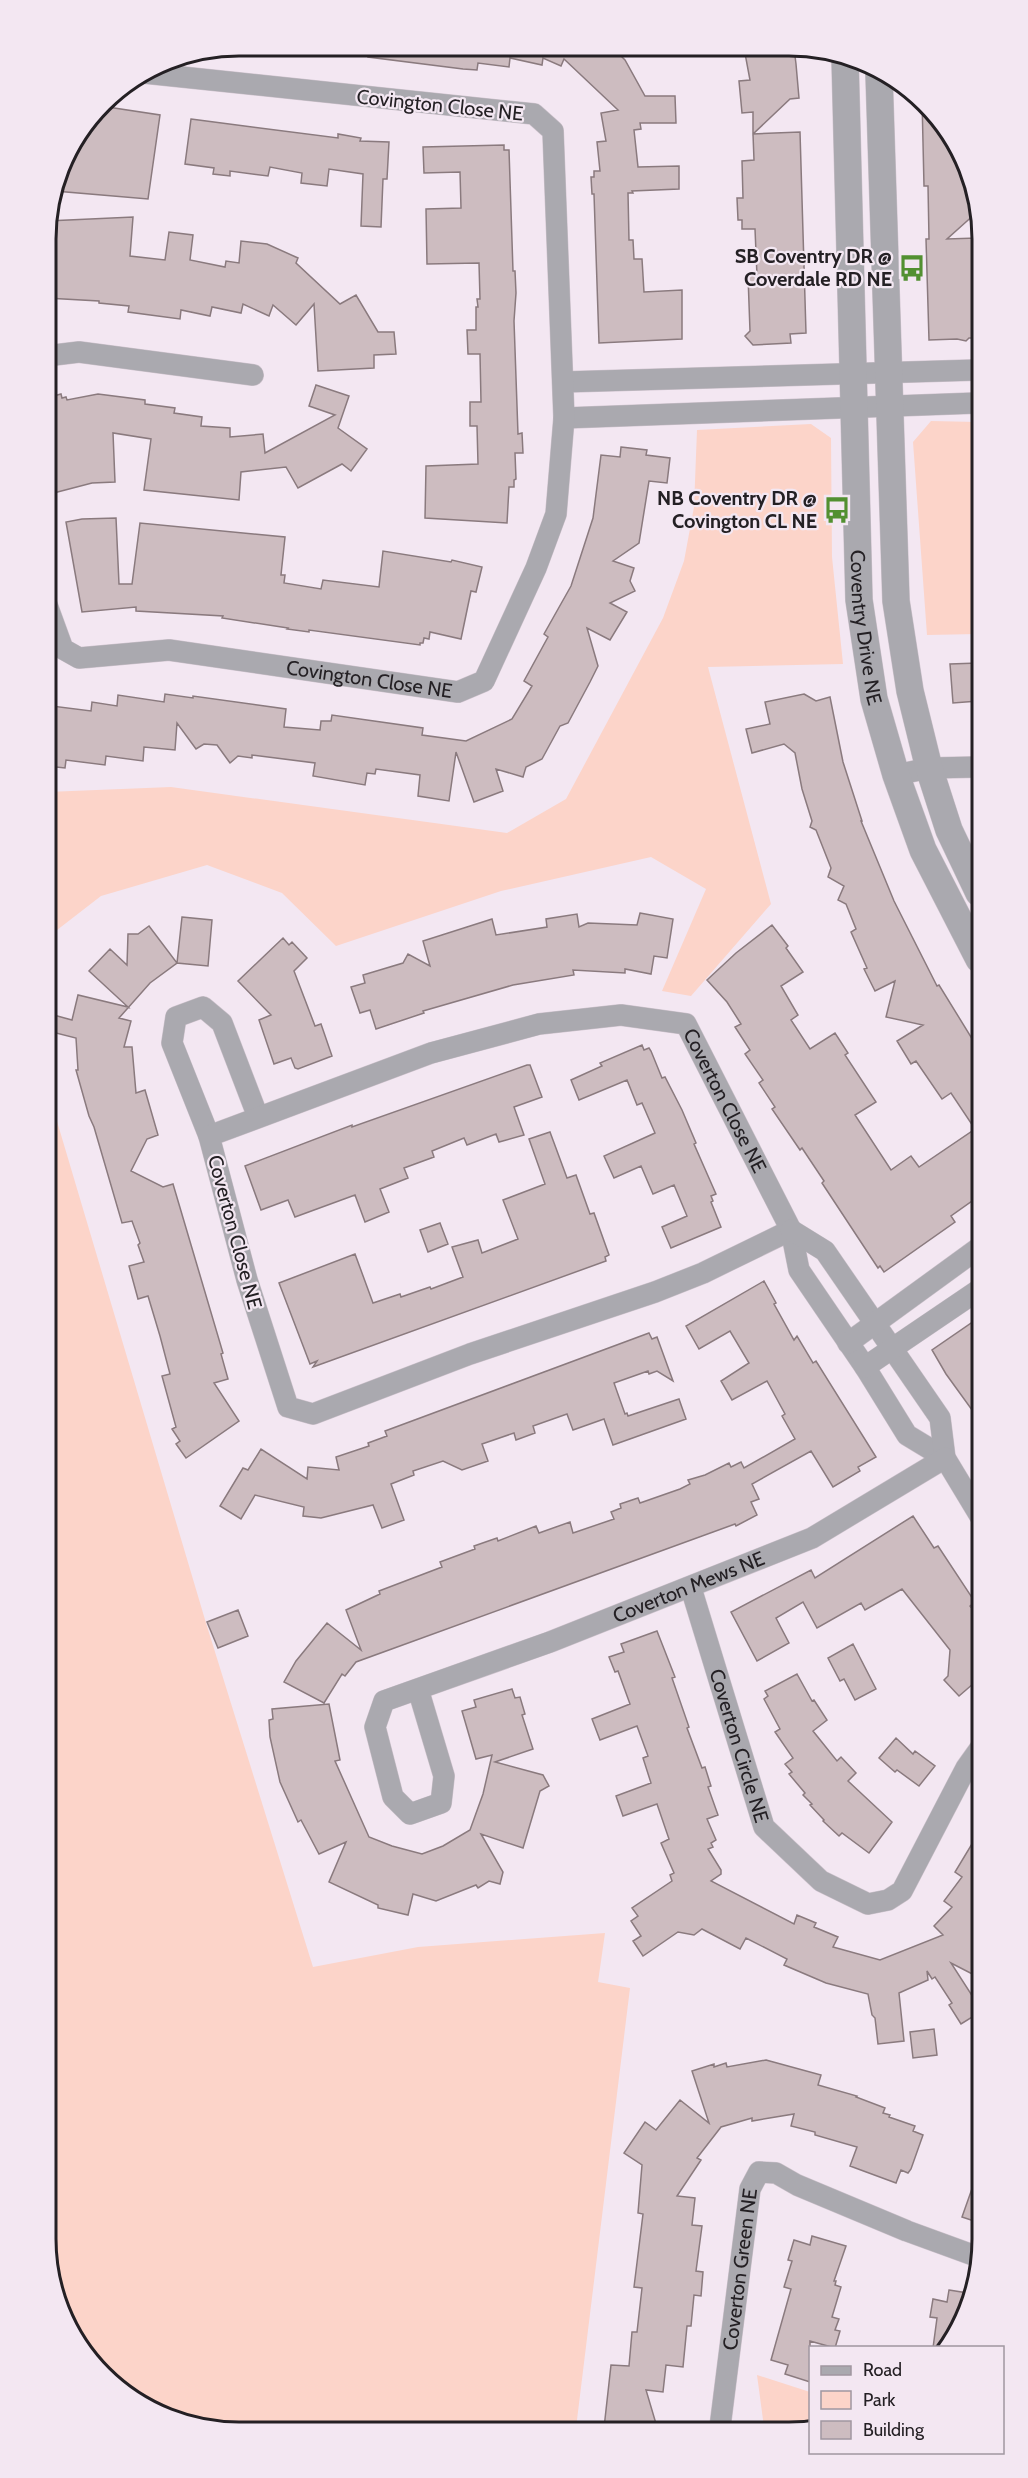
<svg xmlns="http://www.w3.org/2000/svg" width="1028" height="2478" font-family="Cabin,sans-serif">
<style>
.green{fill:#fcd4c9}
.building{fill:#cdbcc0;stroke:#8a7a7e;stroke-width:1.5}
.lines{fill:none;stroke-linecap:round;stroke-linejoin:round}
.minor-casing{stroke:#cec3cd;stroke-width:22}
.tertiary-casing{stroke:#cec3cd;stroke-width:28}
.minor{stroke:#aaa9af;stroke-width:21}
.tertiary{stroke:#aaa9af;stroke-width:27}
.labels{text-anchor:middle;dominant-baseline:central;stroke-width:4.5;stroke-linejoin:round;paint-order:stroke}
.street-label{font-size:20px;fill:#242024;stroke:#f3e7f2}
.poi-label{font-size:20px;font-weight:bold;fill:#242024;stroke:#f3e7f2;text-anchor:end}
.rim{fill:none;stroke:#242024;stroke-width:3}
</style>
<rect width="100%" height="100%" fill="#f3e7f2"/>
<path class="green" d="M931,421L977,422L978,634L927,635L913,442Z
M811,424L831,438L832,557L843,664L708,667L771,904L691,996L662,991L706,889L651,857L501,891L336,946L282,893L207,865L101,896L48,937L47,792L171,787L507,833L566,799L663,618L684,561L694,507L697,430Z
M48,1091L206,1623L313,1967L418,1947L605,1933L598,1982L630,1988L576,2428L201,2429L111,2385L90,2360L51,2272Z
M757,2375L810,2392V2427H764Z"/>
<path class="building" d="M369,46L612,47L625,60L645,96H675L676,123H640L641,129L634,130L638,167L679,166V189L632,191L633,193H628L629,240H633L634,259H642L644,292L682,290V339L599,343L594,194H592L591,177H594V171H600L597,142L606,141L601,113L618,110L564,59L561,66L543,58L542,65L510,58L509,67L478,63L477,70L463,69L368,57Z
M744,48H794L796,64L799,98L790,99L753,134V112L742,113L739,81L750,80Z
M922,99L957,142L976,189V213L947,239L977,238V338H969L966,341L957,339L929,340L926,239H929L928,186H924Z
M101,106L160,115L148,199L55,191L62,165L69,166L71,145Z
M191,119L338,138V134L361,138L360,141L389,142L387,179H383L381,227L361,226L363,174L329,169L327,186L301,183L302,173L270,167L268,176L230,171V176L213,174L214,168L185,164Z
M800,132L806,333L790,334L791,343L753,345L745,336L750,331L748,276H757L755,229H742V220H738L737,198H743L742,161L754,160L753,134Z
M504,145V150H509L513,271H515L516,293L514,321L518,434L522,433L523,453H515L516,479L514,480V487H509L507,523L425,518L426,466L478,464L477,426H470V402H481L480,354H468L467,330H476V307H478L477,299H480L479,263L427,264L426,209L461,208L460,172L424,173L423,147Z
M133,217L130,256L165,260L169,232L193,235L190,260L225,267L226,261L239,263L241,241L267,244L298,258L296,263L340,304L356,295L378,332H394L396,354L374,355V368L318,371L314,304L296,325L273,305L269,316L243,304L241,313L212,307L210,316L181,310L180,319L128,312L129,306L99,303V301L46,298L47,221Z
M316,385L349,396L338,428L367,449L351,471L342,464L298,488L286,467L241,472L239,500L144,490L151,439L113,433L115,482L92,483L46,495V398L61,394L62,398L66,397L67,400L98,394L145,400V404L175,408L174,413L202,417L201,426L230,428V437L263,434L265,453L335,415L309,406Z
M621,447L647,450L646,455L670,458L667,483L649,481L639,543L613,561L634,568L630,581L635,591L610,603L627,612L610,640L587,628L598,666L590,682L568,723L560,726L542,759L526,767L523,777L496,769L503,791L474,802L456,752L449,801L418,796L420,775L376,769L375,774L367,773L365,785L313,776L315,763L252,755V758L238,756L230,763L217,745L204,744L196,749L177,723L175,750L144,747L143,761L106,756L105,765L66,760L65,768L47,766V726L49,727L52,706L91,711L92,702L117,706L118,695L164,702L165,694L193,698V696L286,709L284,727L320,730L321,721H331L332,715L423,728L422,735L466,741L512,719L532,686L524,681L548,637L544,634L571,586L593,518L601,455L620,457Z
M116,518L119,584H132L140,523L285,537L281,575H285L284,583L321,589L323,580L379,587L383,551L451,562L452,560L482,567L476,592L471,591L461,639L430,632L429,639L424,638L423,643H420V645L309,630V632L287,629L288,628L222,618L223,616L136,611V607L82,612L66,522L82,519Z
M978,663V701L953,703L950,664Z
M804,694L816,701L830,697L843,762L862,821H861L894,901L937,986L939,985L979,1050V1196L951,1216L955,1222L884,1272L880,1266L878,1268L822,1183L824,1181L802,1148L800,1150L772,1109L775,1107L759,1083L763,1080L745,1054L750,1050L735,1027L741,1024L727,1002L707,980L736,953L772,925L788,946L786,948L803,972L781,986L798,1015L791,1020L810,1049L835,1033L848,1053L845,1055L876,1102L855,1115L891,1170L911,1156L919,1167L975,1129L951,1093L942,1099L916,1061L911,1064L897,1041L923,1025L886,1017L895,981L875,991L864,969L867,968L851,932L856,929L846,904L838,900L844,886L828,877L831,868L816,830L810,827L812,821L802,789L795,753L784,744L752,753L746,729L770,724L765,702Z
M640,913L673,919L667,958L654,956L651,974L625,969V973L573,970L574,975L513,985L423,1011L424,1013L376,1029L370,1010L360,1013L351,987L365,983L363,975L403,963L408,954L430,966L423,941L492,919L496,935L547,927L546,919L577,914L579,927L588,923L637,925Z
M182,917L212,920L208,966L177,963Z
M149,926L177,963L150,983L119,1018L131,1021L124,1047H132L136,1093L145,1090L158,1135L147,1139L131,1171L163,1187L173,1184L223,1353L221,1354L228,1379L214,1383L239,1421L186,1458L176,1444L180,1441L172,1429L176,1427L162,1376L170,1374L160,1336L148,1296L138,1299L129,1266L144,1262L138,1245L140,1243L132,1221L122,1223L94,1127L89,1116L76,1070H78L76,1038L48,1031L50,1014L72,1020L78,995L128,1007L89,971L110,949L127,965L128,934H138Z
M283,938L289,945L292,942L307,958L294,971L315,1026L321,1024L332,1056L298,1069L295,1068L291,1058L274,1064L259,1020L271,1015L238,981Z
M642,1045L644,1050L649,1048L651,1051L662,1078L665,1077L682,1110L696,1143L694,1144L716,1194L711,1196L713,1201L711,1202L721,1227L671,1248L662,1227L687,1216L674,1185L653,1194L641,1166L614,1178L604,1156L655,1133L642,1103L637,1105L627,1080L579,1100L571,1080L602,1066L600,1063Z
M527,1065H530L542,1097L514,1107L524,1135L499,1142L496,1134L467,1145L464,1138L432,1151L434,1157L404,1168L408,1178L380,1189L389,1212L365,1222L355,1195L295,1217L288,1200L261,1210L245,1166L352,1125V1127Z
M550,1132L567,1178L576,1175L590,1214L594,1213L609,1255L605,1257L606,1261L313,1367L317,1361L310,1364L279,1283L355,1254L373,1303L400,1294L401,1297L430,1287L431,1289L463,1277L452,1247L478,1240L482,1253L518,1239L503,1200L545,1184L529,1139Z
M440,1223L448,1244L428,1252L420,1230Z
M764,1281L776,1303L774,1304L794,1340L797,1336L813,1363L816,1361L876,1457L858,1467L860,1471L833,1487L811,1451L752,1484L759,1499L751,1502L757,1515L736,1526L735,1524L356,1662L345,1676L342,1674L324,1703L284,1682L296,1661L327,1623L361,1650L346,1610L380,1594L379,1591L442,1567L440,1562L475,1549L474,1546L497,1538L498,1541L536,1526L539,1533L570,1522L573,1533L614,1519L611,1512L621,1508L620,1504L638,1498L640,1503L680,1489L690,1484L688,1480L705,1475L729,1463L731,1467L741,1462L744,1468L795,1439L782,1416L785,1414L767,1381L732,1400L721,1381L749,1363L730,1331L699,1349L686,1326Z
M980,1317V1344L973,1349L980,1359V1421L946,1374L932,1350Z
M649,1333L652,1339L657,1337L673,1381L657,1371L649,1374L648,1371L614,1383L625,1414L627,1413L628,1416L679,1399L686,1419L613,1445L604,1419L573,1430L567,1414L533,1426L535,1433L516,1440L514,1433L482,1444L488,1461L462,1470L443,1461L413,1471L414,1475L391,1484L404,1520L382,1528L373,1505L321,1518L303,1516L304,1507L255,1495L241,1519L220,1506L243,1468L248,1470L261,1449L307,1479L308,1467L339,1470L336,1457L369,1446L368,1443L387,1436L385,1431Z
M913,1516L934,1548L938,1546L975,1602L970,1606L981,1618V1677L959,1696L944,1680L948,1676L950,1650L902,1589L865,1610L861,1603L817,1628L803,1602L776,1618L789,1643L757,1661L731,1612L811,1570L815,1578Z
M238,1610L248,1636L218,1648L207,1622Z
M657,1631L675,1677L672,1678L689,1727L687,1728L702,1768L705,1767L711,1786L708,1787L718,1815L707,1819L716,1840L711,1843L713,1847L708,1849L721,1870V1874L711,1881L794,1924L797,1915L816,1923L814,1927L838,1937L833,1947L880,1960L943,1935L934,1926L952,1907L944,1901L962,1877L955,1872L981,1829L982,1979L951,1963L982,2011L961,2024L949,2005L952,2003L935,1977L932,1979L927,1971L928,1980L899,1993L904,2041L878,2044L875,2018L872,2015L868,1994L826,1983L784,1965L787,1959L746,1938L740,1949L702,1929L694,1935L678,1932L643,1956L633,1941L641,1936L631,1921L638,1916L632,1908L672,1881L670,1875L674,1873L661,1843L669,1839L657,1804L623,1816L616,1796L651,1783L643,1758L648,1756L637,1726L600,1740L592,1719L630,1704L618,1671L615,1672L609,1657L624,1652L621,1644Z
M853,1644L876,1689L855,1700L844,1679L840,1681L828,1658Z
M797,1674L812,1701L814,1700L827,1720L813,1731L837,1761L841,1757L856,1773L848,1781L892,1822L869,1853L842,1833L839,1836L823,1821L824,1820L810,1805L812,1804L803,1795L805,1793L789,1774L792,1772L785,1764L793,1758L775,1732L780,1729L764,1699L768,1696L765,1691Z
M512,1689L515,1698L520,1697L525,1714L522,1715L533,1749L495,1762L543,1775L549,1786L540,1791L523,1848L481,1834L503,1872L500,1884L489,1881L478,1888L476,1885L436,1901L413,1894L408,1915L378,1908V1905L329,1882L346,1842L319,1854L301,1820L298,1822L280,1782L270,1737L269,1720L273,1719L272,1709L329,1704L340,1760L335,1761L369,1837L392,1846L422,1854L443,1846L470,1830L483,1794L492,1755L476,1759L462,1711L476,1707L474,1700Z
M896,1738L913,1754L915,1751L935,1766L919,1786L897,1770L895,1772L879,1758Z
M934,2029L937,2055L913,2058L910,2032Z
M766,2060L821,2075L818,2085L857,2096L856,2097L885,2108L883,2113L890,2115L889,2117L915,2126L913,2131L923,2135L911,2169L908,2173L901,2170L896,2183L850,2166L857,2147L815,2135V2132L791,2126L794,2114L752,2121V2118L721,2127L697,2158L701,2160L677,2196L695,2198L692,2225L702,2226L696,2271L703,2272L701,2296L694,2295L691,2326H687L683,2367L666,2365L663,2392L646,2390L657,2427L604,2428L611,2365L629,2366L632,2332H637L642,2288L634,2287L643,2214L638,2213L642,2165L624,2153L645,2122L656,2130L680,2100L709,2123L692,2071L714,2064V2067L726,2063L727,2067Z
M980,2166H982L983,2224L962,2217Z
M812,2236L846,2246L834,2281H836L835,2285L841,2287L832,2317L839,2319L835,2330L840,2331L835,2348L810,2341V2382L785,2374L788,2365L771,2360L791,2289L784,2287L792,2261L788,2260L794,2240L810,2245Z
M949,2290L974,2294L973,2302L948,2348H933L937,2318L930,2317L933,2299L947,2302Z"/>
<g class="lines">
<defs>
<g id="minor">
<path d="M46,356L79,352L253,375"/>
<path d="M563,382L977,370"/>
<path d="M564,418L977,403"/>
<path id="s1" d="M47,605L63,649L79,658L169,650L458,692L484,681L536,568L556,514L564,418L553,131L534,114L144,73"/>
<path d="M896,775L929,768L978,767"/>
<path d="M209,1136L172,1043L176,1017L203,1007L222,1023L258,1117"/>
<path id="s2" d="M791,1230L703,1273L655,1292L470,1354L313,1414L288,1407L247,1280L209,1136L431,1053L539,1024L621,1015L686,1024L791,1230L799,1270L865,1367L907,1435L945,1458"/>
<path d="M791,1230L825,1251L940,1418L945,1458L980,1516"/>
<path d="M848,1343L980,1247"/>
<path d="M865,1367L980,1289"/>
<path id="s3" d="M691,1588L764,1827L821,1881L868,1904L888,1900L902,1891L966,1768L981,1747"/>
<path id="s4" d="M418,1689L444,1776L441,1803L410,1814L393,1797L375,1727L384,1701L550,1642L812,1538L945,1458"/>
<path id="s5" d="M720,2427L750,2189L759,2172L776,2173L797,2185L907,2231L981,2258"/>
</g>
<g id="tertiary">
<path id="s6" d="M845,58L859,600L874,699L896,775L923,850L979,959"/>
<path d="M879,74L896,601L910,691L929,768L949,830L979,893"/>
</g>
</defs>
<use href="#minor" class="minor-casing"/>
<use href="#tertiary" class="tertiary-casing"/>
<use href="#minor" class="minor"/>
<use href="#tertiary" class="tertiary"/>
</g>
<defs>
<symbol id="bus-bare" viewBox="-9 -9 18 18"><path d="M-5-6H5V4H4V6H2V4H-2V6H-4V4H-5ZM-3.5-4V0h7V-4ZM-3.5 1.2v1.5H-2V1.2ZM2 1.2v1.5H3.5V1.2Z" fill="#529031" stroke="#f3e7f2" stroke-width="2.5" paint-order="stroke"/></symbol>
</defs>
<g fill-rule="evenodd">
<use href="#bus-bare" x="893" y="249" width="38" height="38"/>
<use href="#bus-bare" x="818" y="491" width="38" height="38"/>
</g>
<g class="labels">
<g class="street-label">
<text transform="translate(440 105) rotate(6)">Covington Close NE</text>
<text stroke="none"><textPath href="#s6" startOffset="570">Coventry Drive NE</textPath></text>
<text stroke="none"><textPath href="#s1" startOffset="358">Covington Close NE</textPath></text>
<text stroke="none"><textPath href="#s2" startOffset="1404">Coverton Close NE</textPath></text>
<text transform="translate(235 1232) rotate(75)">Coverton Close NE</text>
<text stroke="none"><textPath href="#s4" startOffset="600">Coverton Mews NE</textPath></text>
<text stroke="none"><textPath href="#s3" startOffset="165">Coverton Circle NE</textPath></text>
<text stroke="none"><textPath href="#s5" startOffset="159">Coverton Green NE</textPath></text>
</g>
<g class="poi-label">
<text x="892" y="256">SB Coventry DR @<tspan x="892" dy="23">Coverdale RD NE</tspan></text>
<text x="817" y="498">NB Coventry DR @<tspan x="817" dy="23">Covington CL NE</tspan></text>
</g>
</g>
<path d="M0 0H1028V2478H0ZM239 56H789A183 183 0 0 1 972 239V2239A183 183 0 0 1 789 2422H239A183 183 0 0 1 56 2239V239A183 183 0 0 1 239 56Z" fill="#f3e7f2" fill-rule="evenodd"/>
<path class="rim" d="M239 56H789A183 183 0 0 1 972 239V2239A183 183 0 0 1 789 2422H239A183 183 0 0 1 56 2239V239A183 183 0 0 1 239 56Z"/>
<rect x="809" y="2346" width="195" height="108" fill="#f3e7f2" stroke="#a097a0" stroke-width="1.5"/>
<rect x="821" y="2366" width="30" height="9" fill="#aaa9af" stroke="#a097a0" stroke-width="1.5"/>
<text x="863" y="2376" font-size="18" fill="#242024">Road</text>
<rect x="821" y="2391" width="30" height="18" fill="#fcd4c9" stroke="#a097a0" stroke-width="1.5"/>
<text x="863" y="2406" font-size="18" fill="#242024">Park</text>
<rect x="821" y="2421" width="30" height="18" fill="#cdbcc0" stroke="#a097a0" stroke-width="1.5"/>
<text x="863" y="2436" font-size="18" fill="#242024">Building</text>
</svg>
